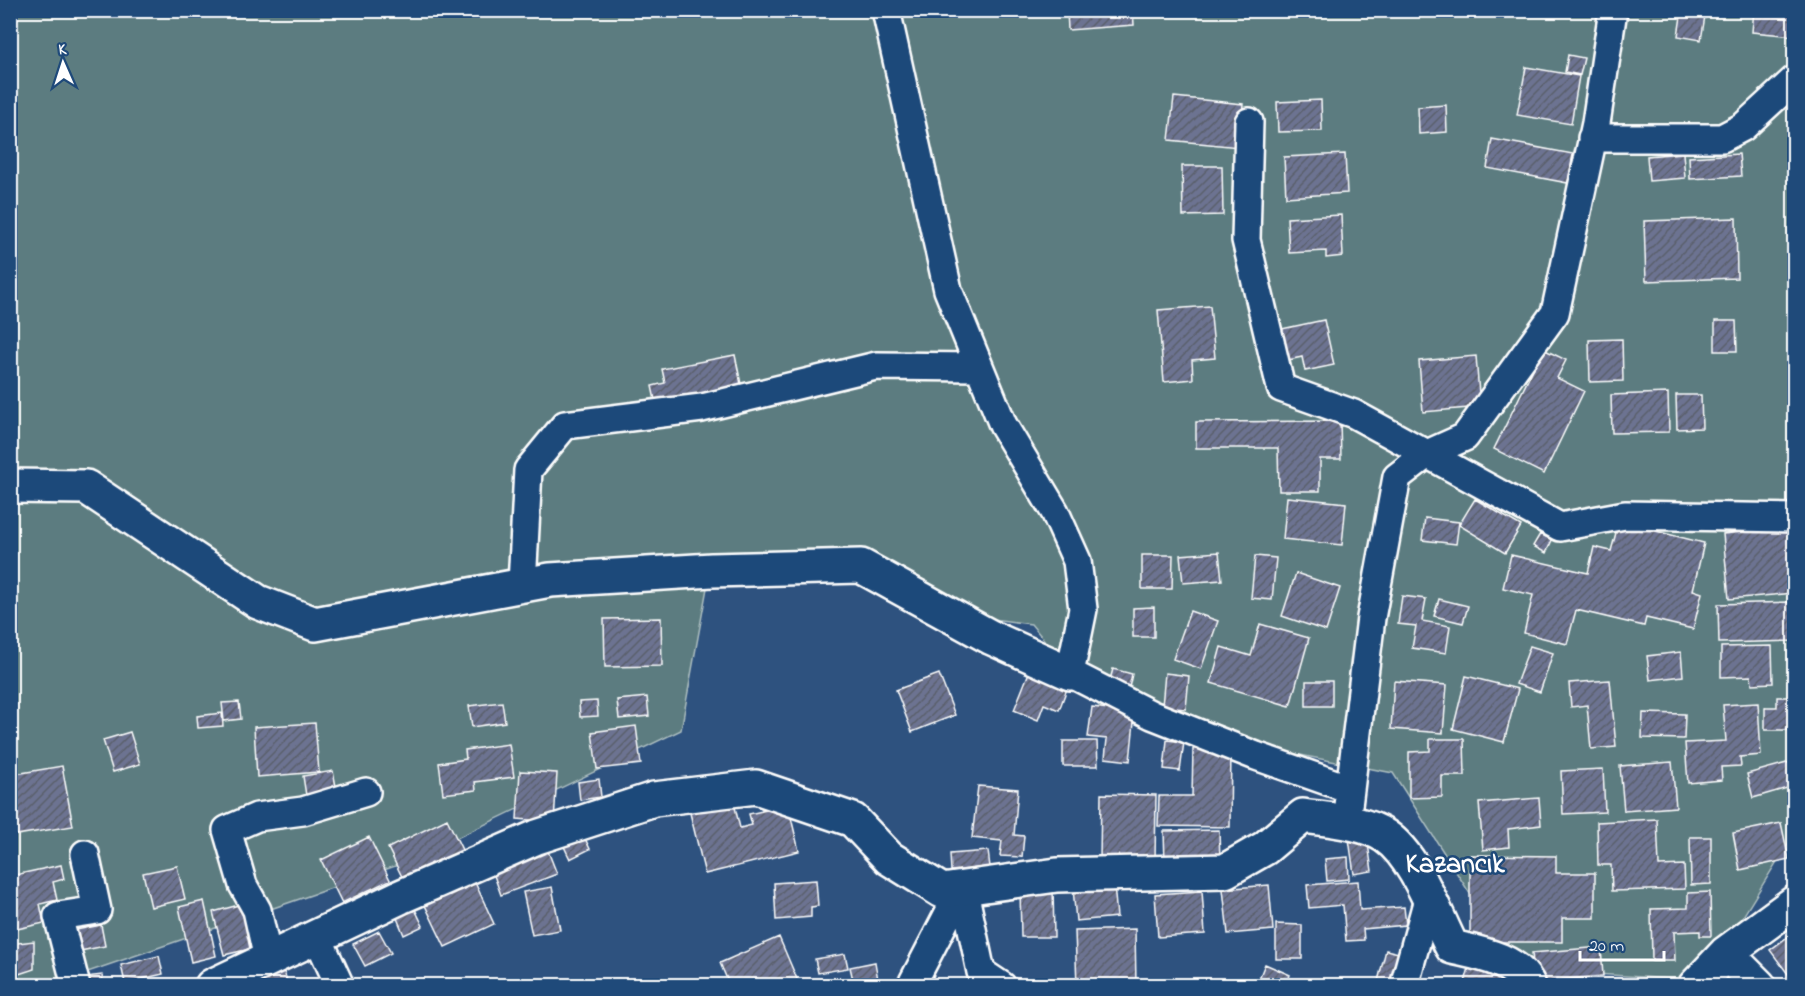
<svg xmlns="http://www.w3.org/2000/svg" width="1805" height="996" font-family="'Indie Flower',sans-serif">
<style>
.green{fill:#5b7c80;stroke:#adbec0;stroke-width:1.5}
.building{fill:url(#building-hatch);stroke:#fff;stroke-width:1.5}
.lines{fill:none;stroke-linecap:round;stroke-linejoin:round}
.street-casing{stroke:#fff;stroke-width:32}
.secondary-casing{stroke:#fff;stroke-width:38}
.street{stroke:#1f4a7a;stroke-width:27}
.secondary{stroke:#1f4a7a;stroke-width:33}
.labels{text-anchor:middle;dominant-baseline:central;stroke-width:5;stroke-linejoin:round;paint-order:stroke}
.quarter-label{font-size:28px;font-weight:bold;fill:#fff;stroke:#1f4a7a}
</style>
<defs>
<pattern id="building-hatch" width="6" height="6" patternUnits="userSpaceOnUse" patternTransform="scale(1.5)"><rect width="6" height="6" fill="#6c7391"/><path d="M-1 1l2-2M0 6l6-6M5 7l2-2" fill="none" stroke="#5a5e6b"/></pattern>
</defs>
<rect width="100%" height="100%" fill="#2e527f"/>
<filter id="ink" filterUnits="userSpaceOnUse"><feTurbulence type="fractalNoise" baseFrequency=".0167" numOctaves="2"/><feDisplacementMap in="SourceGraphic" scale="12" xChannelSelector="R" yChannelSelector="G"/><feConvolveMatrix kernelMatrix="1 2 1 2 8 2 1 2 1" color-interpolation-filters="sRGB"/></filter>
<g filter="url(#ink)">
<path class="green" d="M10,11H1794V834L1703,981L1518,969L1393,773L1109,718L1031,624L947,613L886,561L711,566L681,730L407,862L50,985H11Z"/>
<path class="building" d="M1067,10H1133L1134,25L1068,30Z
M1682,10H1706L1701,40L1678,36Z
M1754,10H1794V36L1752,32Z
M1568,55L1584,58L1580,75L1565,72Z
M1526,67L1579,76L1571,124L1517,115Z
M1174,97L1243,104L1239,147L1169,140Z
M1321,100L1322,131L1278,132L1277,102Z
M1446,105L1447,132L1419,134L1418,107Z
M1492,139L1573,154L1568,183L1487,168Z
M1683,153L1685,178L1649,181L1647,156Z
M1345,154L1347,193L1286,197L1284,157Z
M1739,154L1741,176L1690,179L1689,157Z
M1182,166H1222L1223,215L1183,216Z
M1341,215L1343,256L1326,258V251L1289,253L1287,218Z
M1736,218L1737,278L1646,281L1644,221Z
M1210,306L1215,358L1192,360L1193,379L1164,382L1158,310Z
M1324,320L1334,365L1305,371L1302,357L1284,361L1277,330Z
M1715,321H1736L1737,351H1715Z
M1622,339L1623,381L1590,382L1589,340Z
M1543,349L1566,360L1557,378L1584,391L1544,474L1494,449Z
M735,355L742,389L656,405L652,386L665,383L662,369Z
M1476,356L1480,407L1423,412L1419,361Z
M1668,393L1669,432L1612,433L1611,395Z
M1676,395H1701L1702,428L1677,429Z
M1340,421L1341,459H1320V491H1279L1278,448H1196V422Z
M1287,497L1346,503L1342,545L1283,539Z
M1475,499L1521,526L1505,553L1459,525Z
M1425,518L1459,522L1456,544L1422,540Z
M1619,522L1704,543L1693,590L1702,593L1693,629L1646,618L1644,626L1576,610L1567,644L1524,633L1533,595L1503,588L1511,555L1588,573L1594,547L1611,551Z
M1794,527V593L1729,599L1723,534Z
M1540,534L1552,540L1546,553L1533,546Z
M1219,552L1222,580L1183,583L1180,555Z
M1142,555H1173L1172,589H1142Z
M1255,556L1276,558L1272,600L1251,598Z
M1296,573L1340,588L1326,631L1282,616Z
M1402,596L1426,599L1422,621L1450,626L1446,653L1412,648L1416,626L1398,624Z
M1439,599L1468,606L1463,623L1434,616Z
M1792,602L1793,641L1719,643L1718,604Z
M1154,607V637H1133V608Z
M1190,611L1218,621L1201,669L1173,659Z
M661,618L662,666L605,667L604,619Z
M1260,624L1309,638L1290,706L1211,683L1221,647L1251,656Z
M1530,646L1553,653L1540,692L1516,684Z
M1772,646L1773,683L1752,684L1751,676L1721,677V647Z
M1681,652L1683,676L1650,680L1647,656Z
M1113,669L1132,674L1128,692L1108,687Z
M1030,670L1068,686L1059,710L1044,704L1038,720L1014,710Z
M1165,673L1189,676L1186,709L1162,707Z
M939,674L955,715L912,732L896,690Z
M1466,676L1518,689L1504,742L1453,729Z
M1610,680L1616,747L1591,749L1587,705L1571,707L1569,683Z
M1306,681H1332V706H1306Z
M1394,681L1447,685L1443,733L1391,729Z
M647,697L649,716L619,719L617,700Z
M1777,697H1794V730H1765V707H1777Z
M597,701L598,716L580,717L579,702Z
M239,702L241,719L224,721L222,703Z
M502,702L505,722L472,727L469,706Z
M1758,703L1761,755L1740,757L1741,766L1721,767L1722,780L1688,783L1685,743L1726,741L1723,705Z
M1092,707L1135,712L1130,761L1105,758L1107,739L1088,737Z
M222,713L223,726L198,728L197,716Z
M1643,713L1685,714L1684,739L1642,738Z
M315,723L319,772L257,777L254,727Z
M636,726L641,764L597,769L592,732Z
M130,732L140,764L113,772L103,740Z
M1430,739H1464L1465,776H1442V797L1409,798V752L1430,751Z
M1167,740L1184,742L1180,771L1164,769Z
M1063,741H1097L1098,766H1063Z
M509,744L514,777L475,782L476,790L443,794L439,763L466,759L465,750Z
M1193,749H1231L1230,827L1158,826L1159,796H1192Z
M1794,761V786L1753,798L1747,774Z
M1672,762L1676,807L1624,811L1620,766Z
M62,766L73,826L10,836V775Z
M1603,769L1605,812L1563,814L1561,771Z
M333,771L338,797L307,802L303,776Z
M520,771L557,773L554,822L517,819Z
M599,779L601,797L580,800L578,782Z
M978,786L1018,789L1014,835L1024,836L1022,857L1000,856L1002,841L972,838Z
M1101,794L1156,795L1155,861H1100Z
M1539,798L1541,825L1508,829L1509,847L1483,850L1479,803Z
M734,803L740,828L752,825L749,814L788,805L799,851L705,874L690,813Z
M447,819L464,854L405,883L388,848Z
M1657,819L1659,866L1684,865L1685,889L1612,891L1611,865H1598L1597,822Z
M1781,823L1789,859L1740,870L1733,833Z
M580,828L590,849L570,859L560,838Z
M1219,830L1220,862L1165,863L1164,831Z
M369,837L390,880L342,903L321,860Z
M1367,837L1372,871L1354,874L1349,839Z
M1690,837H1711V884L1691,885Z
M546,846L557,874L501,895L491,867Z
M988,851L990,867L951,871L950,854Z
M1470,855L1556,856V873H1595V918H1562V942H1470Z
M1348,857L1349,879L1327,881L1325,859Z
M61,865L64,879L53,882L57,900L40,904L44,923L17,929L10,898V876Z
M177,866L185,899L151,907L143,873Z
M473,878L494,924L445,947L423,901Z
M816,880L818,906L811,907V917L776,920L774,883Z
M1358,881L1360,910L1404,907L1406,925L1363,929L1364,940L1346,941L1343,905L1309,908L1307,885Z
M1114,885L1117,917L1076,921L1073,888Z
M1269,885L1273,930L1228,934L1223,889Z
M552,887L560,930L532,935L523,892Z
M1020,887H1053L1054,937H1021Z
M1202,891L1205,934L1158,937L1155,894Z
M1710,892L1711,936H1700V931L1674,932L1675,961H1652L1651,909L1688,908V893Z
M204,901L216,956L191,962L179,907Z
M246,903L258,947L224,955L213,912Z
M412,903L423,926L404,935L394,911Z
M1276,924L1302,925V959H1276Z
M101,925L105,946L80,951L76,930Z
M1135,929L1136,986H1077L1075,931Z
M379,931L391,953L365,966L353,944Z
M1794,932V982L1770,950Z
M779,937L800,986H730L720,963Z
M34,941V969L10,977V944Z
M1601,947L1603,976L1535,982L1532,953Z
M1386,950L1407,955L1396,986L1378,981Z
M845,954L848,968L818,973L815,959Z
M159,956L163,974L125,983L121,965Z
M280,961L289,986H239Z
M875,962L879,986H847L854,984L850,967Z
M1265,964L1290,975L1286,986H1256Z
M1470,964L1515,986H1464Z
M102,975L104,986H89L87,977Z
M328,977L330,986H302L301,983Z
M619,979V986H566L565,983Z"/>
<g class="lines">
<defs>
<path id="street" d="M886,10L948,290L1003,425L1055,512L1077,561L1083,609L1070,673L1152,715L1256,756L1350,789
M1249,122L1246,240L1281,388L1354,414L1560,527L1625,515L1794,518
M1592,138H1722L1743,127L1794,80
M522,585L528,470L565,425L702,408L876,366L977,367
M1348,806L1371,618L1397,477L1427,454L1465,437L1555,313L1596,123L1613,10
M963,886L981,972L1002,986
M317,936L340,986
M268,959L257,910L243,885L227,830L257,817L303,811L366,792
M76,986L58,916L97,910L85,854
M911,986L963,886
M1404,986L1428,899"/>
<path id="secondary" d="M10,486L86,487L258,602L315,624L550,580L712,570L861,566L992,638L1070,673
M1726,953L1759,986
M212,986L400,897L537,837L654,799L756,787L853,820L889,858L942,891L1057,875L1225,871L1265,848L1303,816C1329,820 1362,821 1385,836C1416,857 1435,914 1452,947C1478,953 1517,959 1529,986
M1695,986L1726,953L1794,903"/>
</defs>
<use href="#street" class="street-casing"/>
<use href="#secondary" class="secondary-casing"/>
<use href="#street" class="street"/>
<use href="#secondary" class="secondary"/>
</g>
</g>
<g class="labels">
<g class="quarter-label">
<text x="1455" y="865">Kazancık</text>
</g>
</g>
<rect width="1805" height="996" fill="none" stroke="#1f4a7a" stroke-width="36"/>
<rect x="18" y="18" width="1769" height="960" fill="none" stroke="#fff" stroke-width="2" filter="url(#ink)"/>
<g transform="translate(63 63) rotate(357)" stroke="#1f4a7a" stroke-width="4.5" paint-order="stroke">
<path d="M0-4.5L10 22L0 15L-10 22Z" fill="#ffffff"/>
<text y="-9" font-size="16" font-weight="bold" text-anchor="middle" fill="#ffffff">K</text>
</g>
<path d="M1580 951v9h84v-9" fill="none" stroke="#ffffff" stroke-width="3"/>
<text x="1589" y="951" font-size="18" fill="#ffffff" stroke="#1f4a7a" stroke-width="4.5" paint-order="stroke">20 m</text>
</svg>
